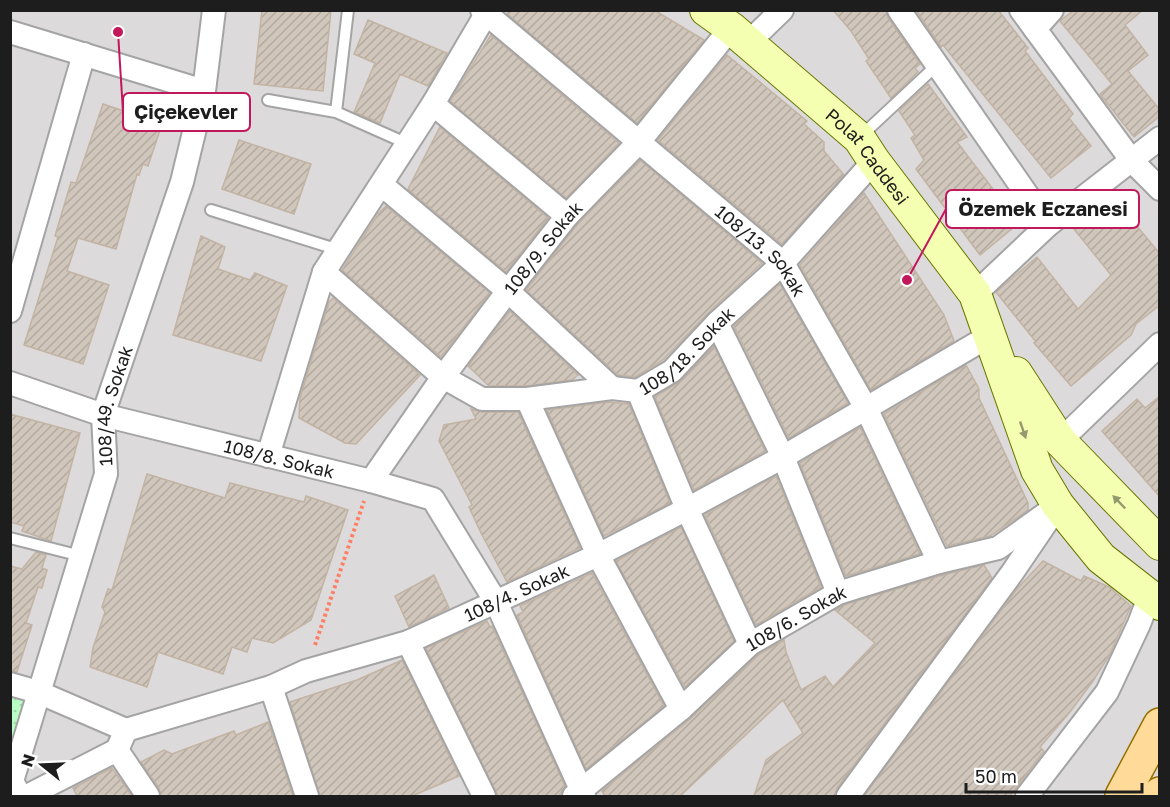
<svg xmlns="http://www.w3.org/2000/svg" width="1170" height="807" font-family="'Golos Text',sans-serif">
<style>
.residential{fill:#dcdada}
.park{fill:url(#park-dots)}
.building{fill:url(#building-hatch);stroke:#c3b3a3;stroke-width:1.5}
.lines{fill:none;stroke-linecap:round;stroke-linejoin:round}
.lane-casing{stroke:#a4a4a4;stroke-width:14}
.street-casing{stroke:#a4a4a4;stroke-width:26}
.secondary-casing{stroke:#637900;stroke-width:34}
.primary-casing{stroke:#977000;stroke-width:36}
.path{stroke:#ff7f64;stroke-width:4;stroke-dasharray:3 3;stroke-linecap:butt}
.lane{stroke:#fff;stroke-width:10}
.street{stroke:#fff;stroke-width:22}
.secondary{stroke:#f5ffb1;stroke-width:32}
.primary{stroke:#ffda98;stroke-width:33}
.oneway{fill:#94996e}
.labels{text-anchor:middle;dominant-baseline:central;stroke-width:6;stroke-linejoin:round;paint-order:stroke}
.street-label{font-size:18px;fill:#1d1d1d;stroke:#fff}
.leader{fill:none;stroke:#c2185b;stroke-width:2}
.callout-dot{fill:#c2185b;stroke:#fff;stroke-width:2}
.callout{fill:#fff;stroke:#c2185b;stroke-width:2}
.callout-label{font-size:20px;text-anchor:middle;font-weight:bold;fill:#1d1d1d}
</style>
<defs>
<pattern id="park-dots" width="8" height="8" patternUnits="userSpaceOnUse" patternTransform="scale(1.5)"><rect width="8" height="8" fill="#bafec5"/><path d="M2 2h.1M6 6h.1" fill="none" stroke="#9fd9a9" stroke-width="1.8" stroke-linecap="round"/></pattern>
<pattern id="building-hatch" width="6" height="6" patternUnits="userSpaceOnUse" patternTransform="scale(1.5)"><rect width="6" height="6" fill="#d0c6bb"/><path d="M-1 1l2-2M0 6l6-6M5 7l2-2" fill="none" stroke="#b2aaa0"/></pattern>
</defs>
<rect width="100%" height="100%" fill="#f0ece2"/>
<path class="residential" d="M10,11H1159V796H11Z"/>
<path class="park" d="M11,696L26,700L11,751Z"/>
<path class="building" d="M262,10H331L323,91L254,84Z
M509,10H654L704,40L637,123L507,14Z
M833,10H886L888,18L920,64L915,68L918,72L891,98L866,61L869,59L851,31Z
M916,10H998L1028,48L1025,51L1073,114L1069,118L1091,146L1051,178L943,45L941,47Z
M1074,10H1143L1125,25L1148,55L1128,71L1160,110V116L1134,137L1100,94L1112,84L1060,21Z
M368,20L447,53L428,86L400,74L380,123L354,112L375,63L354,54Z
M491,35L619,143L566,198L450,101Z
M727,55L807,121L804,124L824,142V151L844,175L782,244L658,140Z
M928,84L967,137L957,142L1019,223L980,255L916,169L924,160L911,138L915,135L899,111Z
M103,104L162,124L148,166L143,164L139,175L137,174L116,249L78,238L67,271L109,285L83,364L24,345L58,237L55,236L71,182L76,183Z
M440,127L548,218L506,272L408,189Z
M239,140L311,164L294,214L222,189Z
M640,160L762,263L708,313L663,360L635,377L618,375L526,290L577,225Z
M864,193L944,315L954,341L871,390L800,265Z
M1113,197L1160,254V305L1136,324L1131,335L1071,386L1034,343L1036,342L996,292L1037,257L1078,309L1111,275L1074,229Z
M386,206L490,293L441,357L342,270L379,213Z
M201,236L225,247L218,269L250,280L255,273L287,286L261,361L173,335Z
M780,284L848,403L789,438L734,326Z
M333,298L420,375L356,444L345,443L299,418L300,398L329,302Z
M510,311L578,375L572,380L526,386H489L468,366Z
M714,346L765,451L694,490L655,397L682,380Z
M966,365L979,389V398L1028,503V510L990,536L947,546L884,414Z
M1160,396V497L1102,431L1137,399L1145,408Z
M609,402L629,404L670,503L604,536L547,410Z
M471,409L482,412H518L580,548L507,582L481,533L469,507L472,505L439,441L444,425L476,419Z
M10,414L80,433L51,541L22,531L24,526L10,522Z
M860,427L920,554L846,576L800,463Z
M147,474L225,498L230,483L304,502L306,496L348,510L311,620L273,643L252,638L247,652L232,647L223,674L158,652L147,687L90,667L93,648L105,612L102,607L108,589L112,590Z
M776,476L821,587L756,625L705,515Z
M681,527L734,641L685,687L616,561Z
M36,552L46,555L42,568L47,570L42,588L38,587L26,623L32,625L17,672L10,671V566L22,569Z
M1043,561L1081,581L1084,576L1109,587L1131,606L1110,654L1093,681L1070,712L1040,747L1044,751L1010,796H864L1017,589Z
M984,565L992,578L837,788L835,796H754L766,760L803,733L783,700L680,796H605L602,791L690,719L758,655L784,640L786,652L801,690L825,676L833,687L875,643L835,610L843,605L943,575Z
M592,573L664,706L586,769L517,615L523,612L520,606Z
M434,575L449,608L409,627L395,596Z
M487,621L490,627L492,626L565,786L559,796H498L426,648Z
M402,660L459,776L412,796H320L290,702L357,680Z
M268,722L293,796H161L159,788L141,762L164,750L172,754L234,731L236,735Z
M112,768L132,796H77L73,788Z"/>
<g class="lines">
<defs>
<path id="lane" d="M268,100L336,112L408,144
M336,112L348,10
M861,136L937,65
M211,210L339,250
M10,538L81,556"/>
<g id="street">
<path id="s1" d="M482,10L783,263L866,408L939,562"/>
<path d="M899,10L1048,225"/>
<path d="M1021,10L1132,161L1160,189"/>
<path d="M1035,29L1052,10"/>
<path d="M10,32L204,91"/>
<path d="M748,43L782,10"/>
<path d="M433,104L567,216"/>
<path d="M382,185L508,291L612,388"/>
<path id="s2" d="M324,272L443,377L482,399H527L612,388L638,391L672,371L717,323L783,263L874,161"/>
<path d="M975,294L1048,225L1160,138"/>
<path d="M10,311L84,54"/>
<path d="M717,323L783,457L838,593"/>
<path id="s3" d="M10,383L103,415L371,481L433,499L496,602L584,796"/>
<path d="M638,391L687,509L750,644"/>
<path d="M527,399L598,555L681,709"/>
<path d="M1060,441L1160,344"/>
<path d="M268,456L324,272L433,104L486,14"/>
<path id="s4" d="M371,481L443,377L508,291L567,216L638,143L731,28"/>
<path d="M408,642L484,796"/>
<path d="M10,684L38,692L126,730"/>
<path d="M271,687L307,796"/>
<path d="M117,750L148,796"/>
<path id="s5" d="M20,796L12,781L106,474L103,415L182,182L204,91L214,10"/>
<path id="s6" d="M27,796L117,750L126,730L271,687L306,671L408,642L598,555L687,509L783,457L991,335"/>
<path id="s7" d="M574,796L681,709L750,644L838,593L939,562L998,548L1058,505"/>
<path d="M848,796L1012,573L1050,517"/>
<path d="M1027,796L1107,692L1139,624L1150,595"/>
</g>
<g id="secondary">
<path id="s8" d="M706,10L731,28L859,138L874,161L975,294L1037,470L1058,505L1101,558L1160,604"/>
<path d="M1016,373L1060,441L1160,544"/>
</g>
<path id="primary" d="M1122,796L1160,725
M1158,796L1160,794"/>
</defs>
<use href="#lane" class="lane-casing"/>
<use href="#street" class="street-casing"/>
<use href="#secondary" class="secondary-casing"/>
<use href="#primary" class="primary-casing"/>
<path class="path" d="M315,645L364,501"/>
<use href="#lane" class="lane"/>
<use href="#street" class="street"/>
<use href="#secondary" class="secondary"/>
<use href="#primary" class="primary"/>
</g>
<defs><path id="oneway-solid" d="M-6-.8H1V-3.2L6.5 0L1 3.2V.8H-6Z" transform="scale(1.5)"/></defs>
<g class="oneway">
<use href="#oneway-solid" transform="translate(1023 430) rotate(71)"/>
<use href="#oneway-solid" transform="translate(1119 502) rotate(-134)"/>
</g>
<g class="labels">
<g class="street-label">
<text stroke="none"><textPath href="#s8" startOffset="219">Polat Caddesi</textPath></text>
<text stroke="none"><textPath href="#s4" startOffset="290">108/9. Sokak</textPath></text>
<text stroke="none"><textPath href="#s1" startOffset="369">108/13. Sokak</textPath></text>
<text stroke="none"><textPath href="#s2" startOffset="424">108/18. Sokak</textPath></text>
<text stroke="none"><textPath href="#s5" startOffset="408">108/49. Sokak</textPath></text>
<text stroke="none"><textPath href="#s3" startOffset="280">108/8. Sokak</textPath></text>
<text stroke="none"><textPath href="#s6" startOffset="538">108/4. Sokak</textPath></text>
<text stroke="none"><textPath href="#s7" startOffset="286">108/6. Sokak</textPath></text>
</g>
</g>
<path class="leader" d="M118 32L123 112M907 280L946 209"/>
<g class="callout-dot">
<circle cx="118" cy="32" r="6"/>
<circle cx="907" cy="280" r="6"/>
</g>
<g class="callout">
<rect x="123" y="93" width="127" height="38" rx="6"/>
<rect x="946" y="190" width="193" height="38" rx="6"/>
</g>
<g class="callout-label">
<text x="186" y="119">Çiçekevler</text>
<text x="1043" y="216">Özemek Eczanesi</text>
</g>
<rect width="1170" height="807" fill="none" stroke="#1d1d1d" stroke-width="24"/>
<g transform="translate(42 765) rotate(288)" stroke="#ffffff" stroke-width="4.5" paint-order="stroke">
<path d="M0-4.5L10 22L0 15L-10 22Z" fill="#1d1d1d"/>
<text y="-9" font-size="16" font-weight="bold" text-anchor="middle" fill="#1d1d1d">N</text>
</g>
<path d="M966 783v9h176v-9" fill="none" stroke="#1d1d1d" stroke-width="3"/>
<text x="975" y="783" font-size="18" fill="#1d1d1d" stroke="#ffffff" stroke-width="4.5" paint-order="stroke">50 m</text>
</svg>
